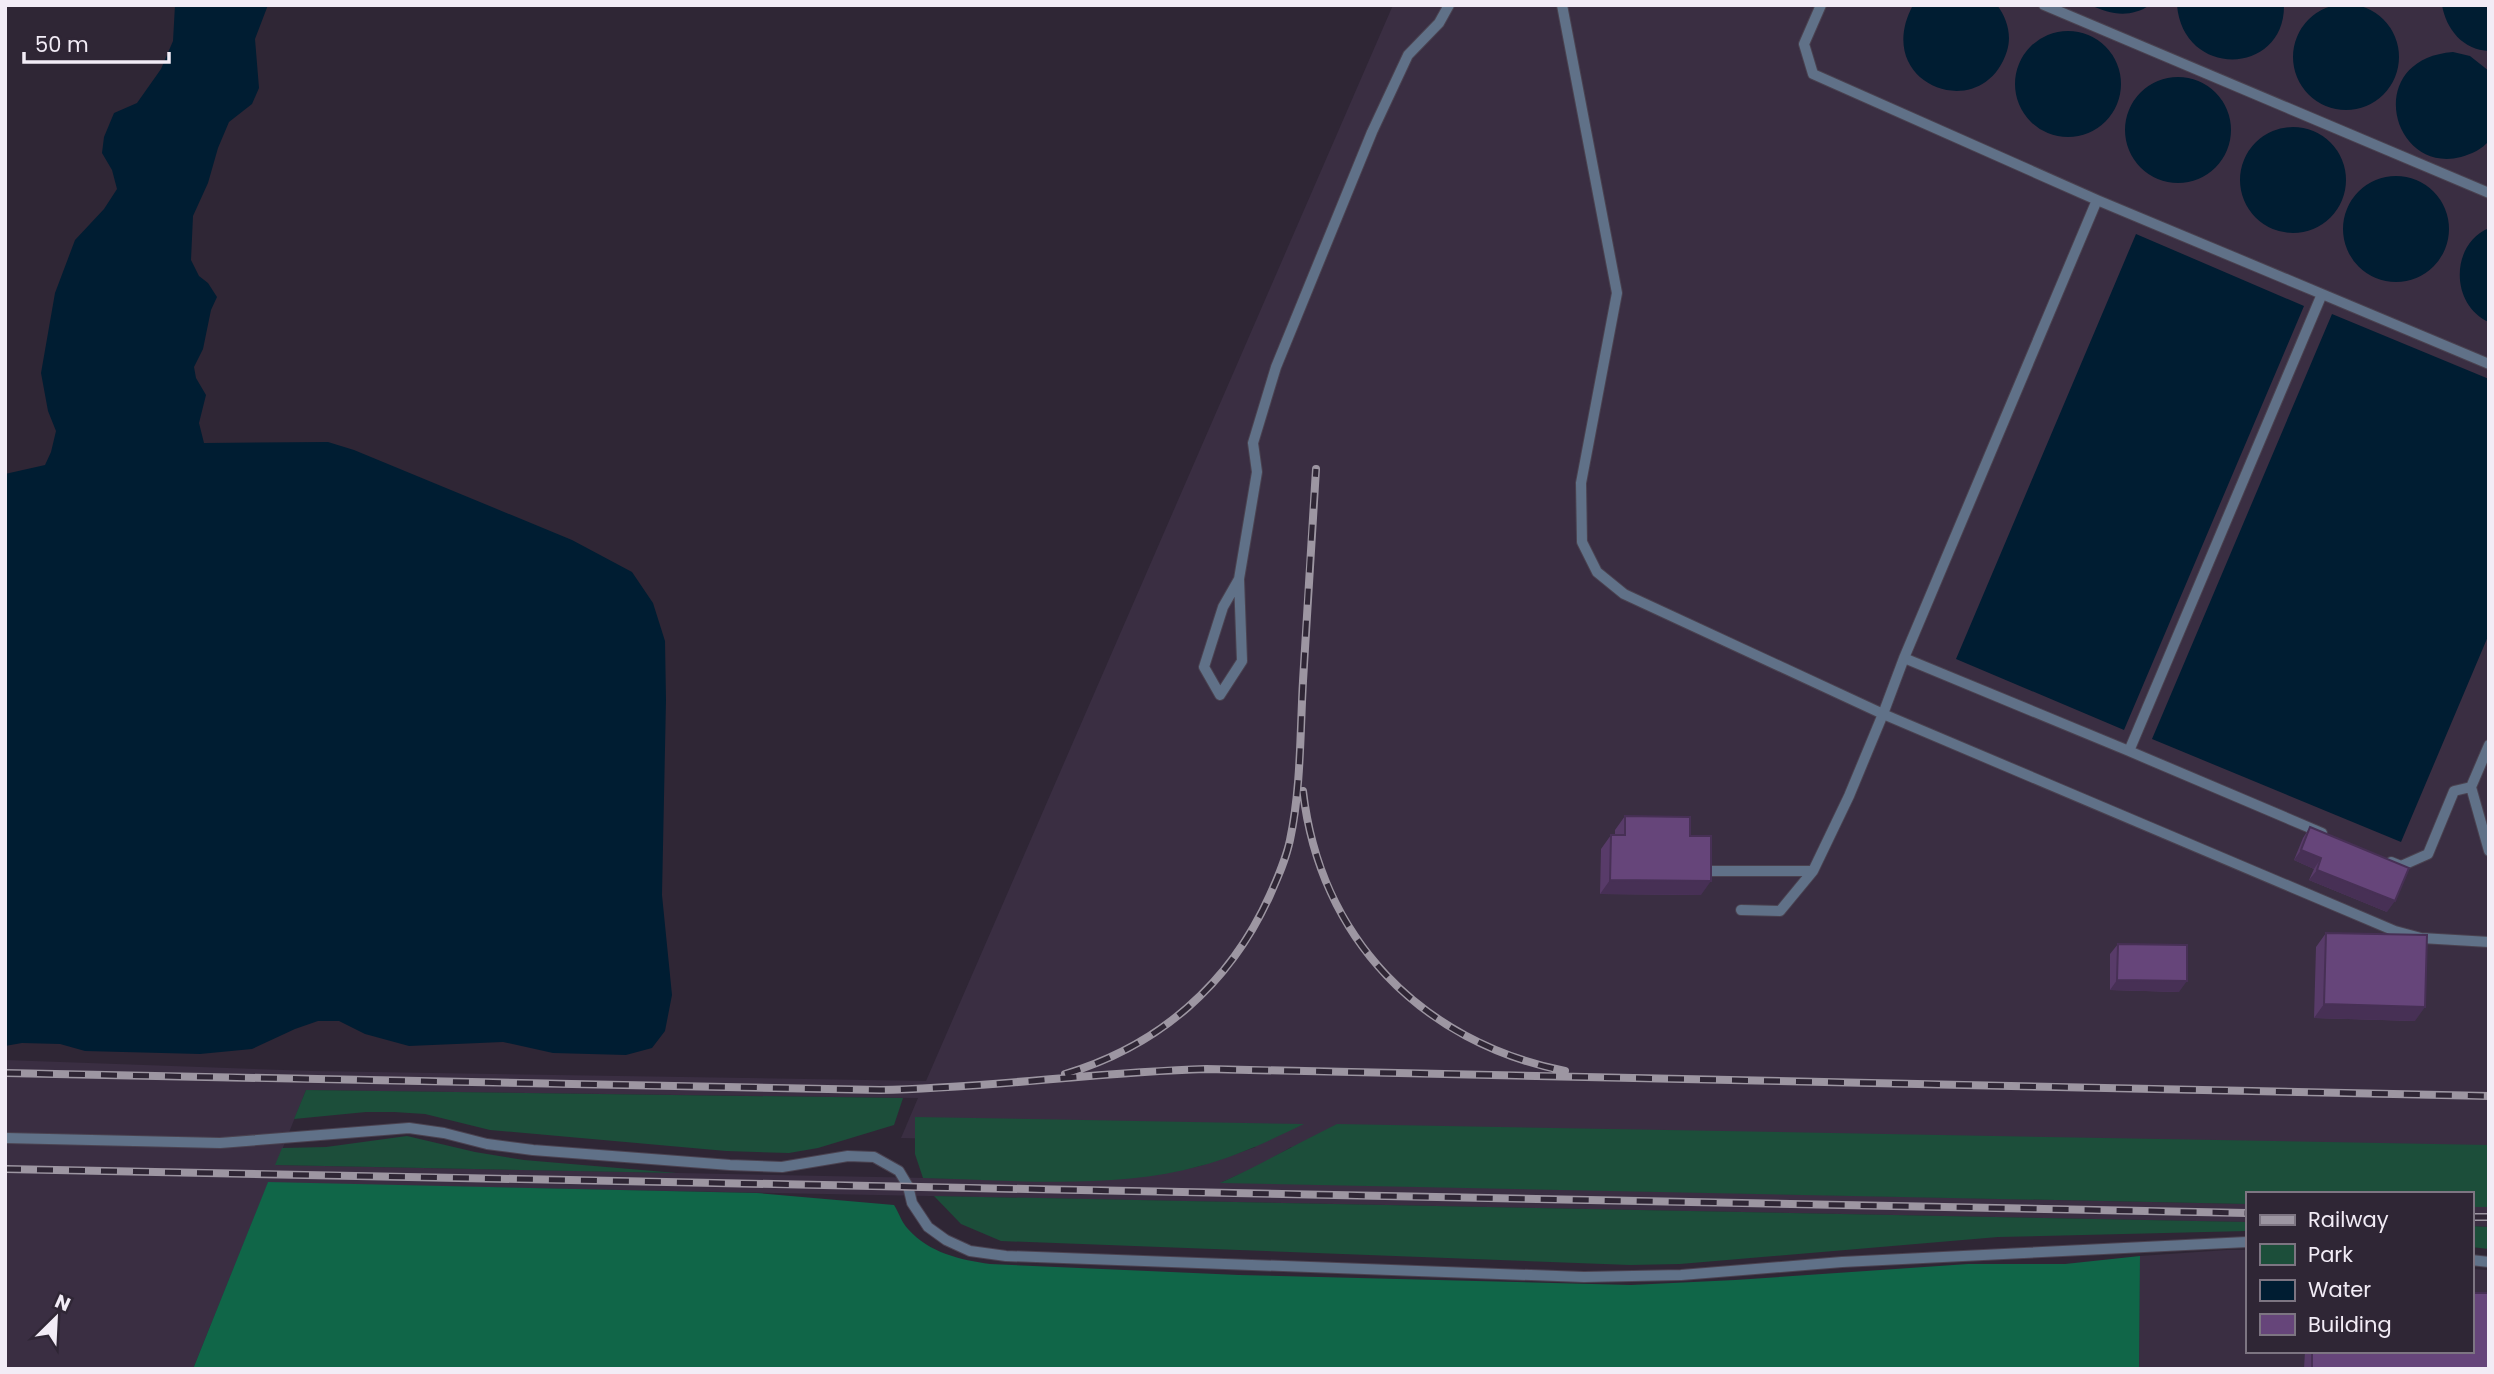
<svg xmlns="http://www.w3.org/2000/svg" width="2494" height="1374" font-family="Poppins,sans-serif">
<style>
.built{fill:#3a2e42;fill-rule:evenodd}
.green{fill:#1c4e3a}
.forest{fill:#106648}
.water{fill:#001d32}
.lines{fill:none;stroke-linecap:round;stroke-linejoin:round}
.service-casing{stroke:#4a4250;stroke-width:12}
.service{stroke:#607188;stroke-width:10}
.rail-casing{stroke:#9d96a2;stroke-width:8}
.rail{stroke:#2f2635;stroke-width:5;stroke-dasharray:16;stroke-linecap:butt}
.wall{fill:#583b69}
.shaded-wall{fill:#473055}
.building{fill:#66457a;stroke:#473055;stroke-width:2}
</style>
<rect width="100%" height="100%" fill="#2f2635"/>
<path class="built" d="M1393,5H2489V1172L1291,1147L1261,1165L1222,1182L2247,1204V1222L268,1183L193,1369H5V1060L313,1071L926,1081ZM306,1090L918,1098L901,1138L1256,1147L1200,1166L1167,1173L1081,1181L276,1165Z
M2471,1207H2489V1227L2471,1226Z
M2227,1250H2247V1351H2471V1269L2489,1270V1369H2139L2140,1256Z"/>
<path class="green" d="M306,1090L903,1098L894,1125L818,1148L789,1153L726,1151L490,1130L425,1114L394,1112H366L294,1119Z
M915,1117L1304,1124C1271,1140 1237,1156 1200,1166C1115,1190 1011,1180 923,1178L915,1154Z
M1337,1124L2489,1145V1207H2471V1194H2247V1204L1220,1183C1260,1165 1298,1143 1337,1124Z
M407,1136L475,1152L524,1160L677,1173L275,1165L282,1148L326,1147Z
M934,1196L2247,1222V1231L1998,1237L1680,1264L1630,1265L1001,1241L961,1224Z
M2471,1226L2489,1227V1249L2471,1247Z"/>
<path class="forest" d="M268,1182L757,1193L894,1205C899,1213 902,1223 908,1229C929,1253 961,1260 990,1264L1239,1275L1631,1285L1735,1280L1968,1264H2065L2140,1256L2139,1369H193Z"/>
<path class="water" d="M2293 57a53 53 0 1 1 106 0a53 53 0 1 1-106 0Z
M175,5H268L255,39L259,88L252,104L229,122L218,148L208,183L193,216L191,260L199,276L208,283L217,297L211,310L203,349L194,367L196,378L206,395L199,423L204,443L328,442L354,450L572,540L632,572L653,603L665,641L666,700L662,895L672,995L665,1031L652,1048L626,1055L553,1053L503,1042L409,1046L365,1034L339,1021H318L295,1029L252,1049L200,1054L85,1051L60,1044L22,1043L5,1046V474L45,465L51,452L56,431L48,411L41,373L55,293L75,240L104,209L117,189L112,170L102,153L104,137L114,113L137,103L161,69L173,41Z
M1913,5H1997C2007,18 2012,35 2007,51C1983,127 1870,85 1913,5Z
M2091,5H2150C2131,18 2110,15 2091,5Z
M2177,5H2284C2285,76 2183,79 2177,5Z
M2442,5H2489V51C2463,50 2446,29 2442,5Z
M2015 84a53 53 0 1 1 106 0a53 53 0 1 1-106 0Z
M2453,52L2470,56L2489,71V141C2482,149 2472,154 2461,157C2391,175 2362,59 2453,52Z
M2125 130a53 53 0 1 1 106 0a53 53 0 1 1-106 0Z
M2240 180a53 53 0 1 1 106 0a53 53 0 1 1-106 0Z
M2343 229a53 53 0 1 1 106 0a53 53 0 1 1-106 0Z
M2489,228V322C2450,305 2450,244 2489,228Z
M2136,234L2304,306L2124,730L1956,659Z
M2332,314L2489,379V634L2401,842L2152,739Z"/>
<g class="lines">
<defs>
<path id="service" d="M1562,5L1617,293L1581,483L1582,542L1597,572L1624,594L1883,714L1849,796L1813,871H1701
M1821,5L1804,44L1813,74L2097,200L1904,658L2129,751L2322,294L2489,364
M2044,5L2489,193
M2097,200L2322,294
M1239,579L1223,607L1204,667L1220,695L1242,661L1239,579L1257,472L1253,443L1276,367L1372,132L1408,55L1439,23L1449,5
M1904,658L1883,714L2395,931L2421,938L2489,942
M2489,745L2471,787L2489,851
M2129,751L2322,833
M2391,862L2401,866L2428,854L2454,791L2471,787
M1741,910L1780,911L1813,871
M5,1138L220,1143L409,1128L444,1133L487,1144L533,1150L730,1165L782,1167L848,1156L874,1157L899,1171L908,1186L912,1203L928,1227L946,1240L970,1251L1006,1256L1584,1277L1681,1275L1842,1262L2247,1242
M2471,1260L2489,1262"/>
</defs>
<use href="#service" class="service-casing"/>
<use href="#service" class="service"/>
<defs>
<path id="rail" d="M1303,791C1320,938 1421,1042 1565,1071
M5,1073L880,1090C990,1088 1097,1072 1206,1069L2489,1096
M1065,1074C1159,1046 1230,984 1270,895C1278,877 1286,859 1290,840C1301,788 1300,734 1303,681C1307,611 1311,540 1316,469
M5,1169L2247,1213
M2471,1217H2489"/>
</defs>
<use href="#rail" class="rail-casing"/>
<use href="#rail" class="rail"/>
</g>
<path class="wall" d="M1625,816L1690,836L1701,895L1600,894L1601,849L1611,835H1615V830Z
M2310,827L2387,912L2309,880L2314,869L2294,860L2303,838Z
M2326,933L2415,1021L2314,1018L2316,947Z
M2118,944L2179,992L2110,990V954Z
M2305,1351H2471L2489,1369H2304Z"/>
<path class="shaded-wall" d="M2301,850L2321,858L2314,869L2294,860Z
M2317,870L2395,901L2387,912L2309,880Z
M1610,880L1711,881L1701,895L1600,894Z
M2117,980L2187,981L2179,992L2110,990Z
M2324,1004L2425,1007L2415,1021L2314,1018Z"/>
<path class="building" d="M1625,816L1690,817V836H1711V881L1610,880L1611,835H1625Z
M2310,827L2409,868L2395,901L2317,870L2321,858L2301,850Z
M2326,933L2427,935L2425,1007L2324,1004Z
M2118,944L2187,945V981L2117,980Z
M2471,1293H2489V1369H2312V1351H2471Z"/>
<rect width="2494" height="1374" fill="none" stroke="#f2ecf6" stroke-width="14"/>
<rect x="2246" y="1192" width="228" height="161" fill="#2f2635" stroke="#7d7582" stroke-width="2"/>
<rect x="2260" y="1215" width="35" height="10" fill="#9d96a2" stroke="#7d7582" stroke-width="2"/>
<text x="2308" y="1227" font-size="21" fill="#f2ecf6">Railway</text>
<rect x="2260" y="1244" width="35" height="21" fill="#1c4e3a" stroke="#7d7582" stroke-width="2"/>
<text x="2308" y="1262" font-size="21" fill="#f2ecf6">Park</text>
<rect x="2260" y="1280" width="35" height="21" fill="#001d32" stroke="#7d7582" stroke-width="2"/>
<text x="2308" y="1297" font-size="21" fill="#f2ecf6">Water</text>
<rect x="2260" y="1314" width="35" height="21" fill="#66457a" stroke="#7d7582" stroke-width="2"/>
<text x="2308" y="1332" font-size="21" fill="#f2ecf6">Building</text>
<g transform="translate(56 1318) rotate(24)" stroke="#2f2635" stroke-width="5" paint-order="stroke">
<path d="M0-5L12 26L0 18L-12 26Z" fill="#f2ecf6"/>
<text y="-10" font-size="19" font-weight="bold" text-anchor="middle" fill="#f2ecf6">N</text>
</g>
<path d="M24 52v10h145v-10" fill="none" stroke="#f2ecf6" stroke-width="3.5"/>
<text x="35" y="52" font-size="21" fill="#f2ecf6" stroke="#2f2635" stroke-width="5" paint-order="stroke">50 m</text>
</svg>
